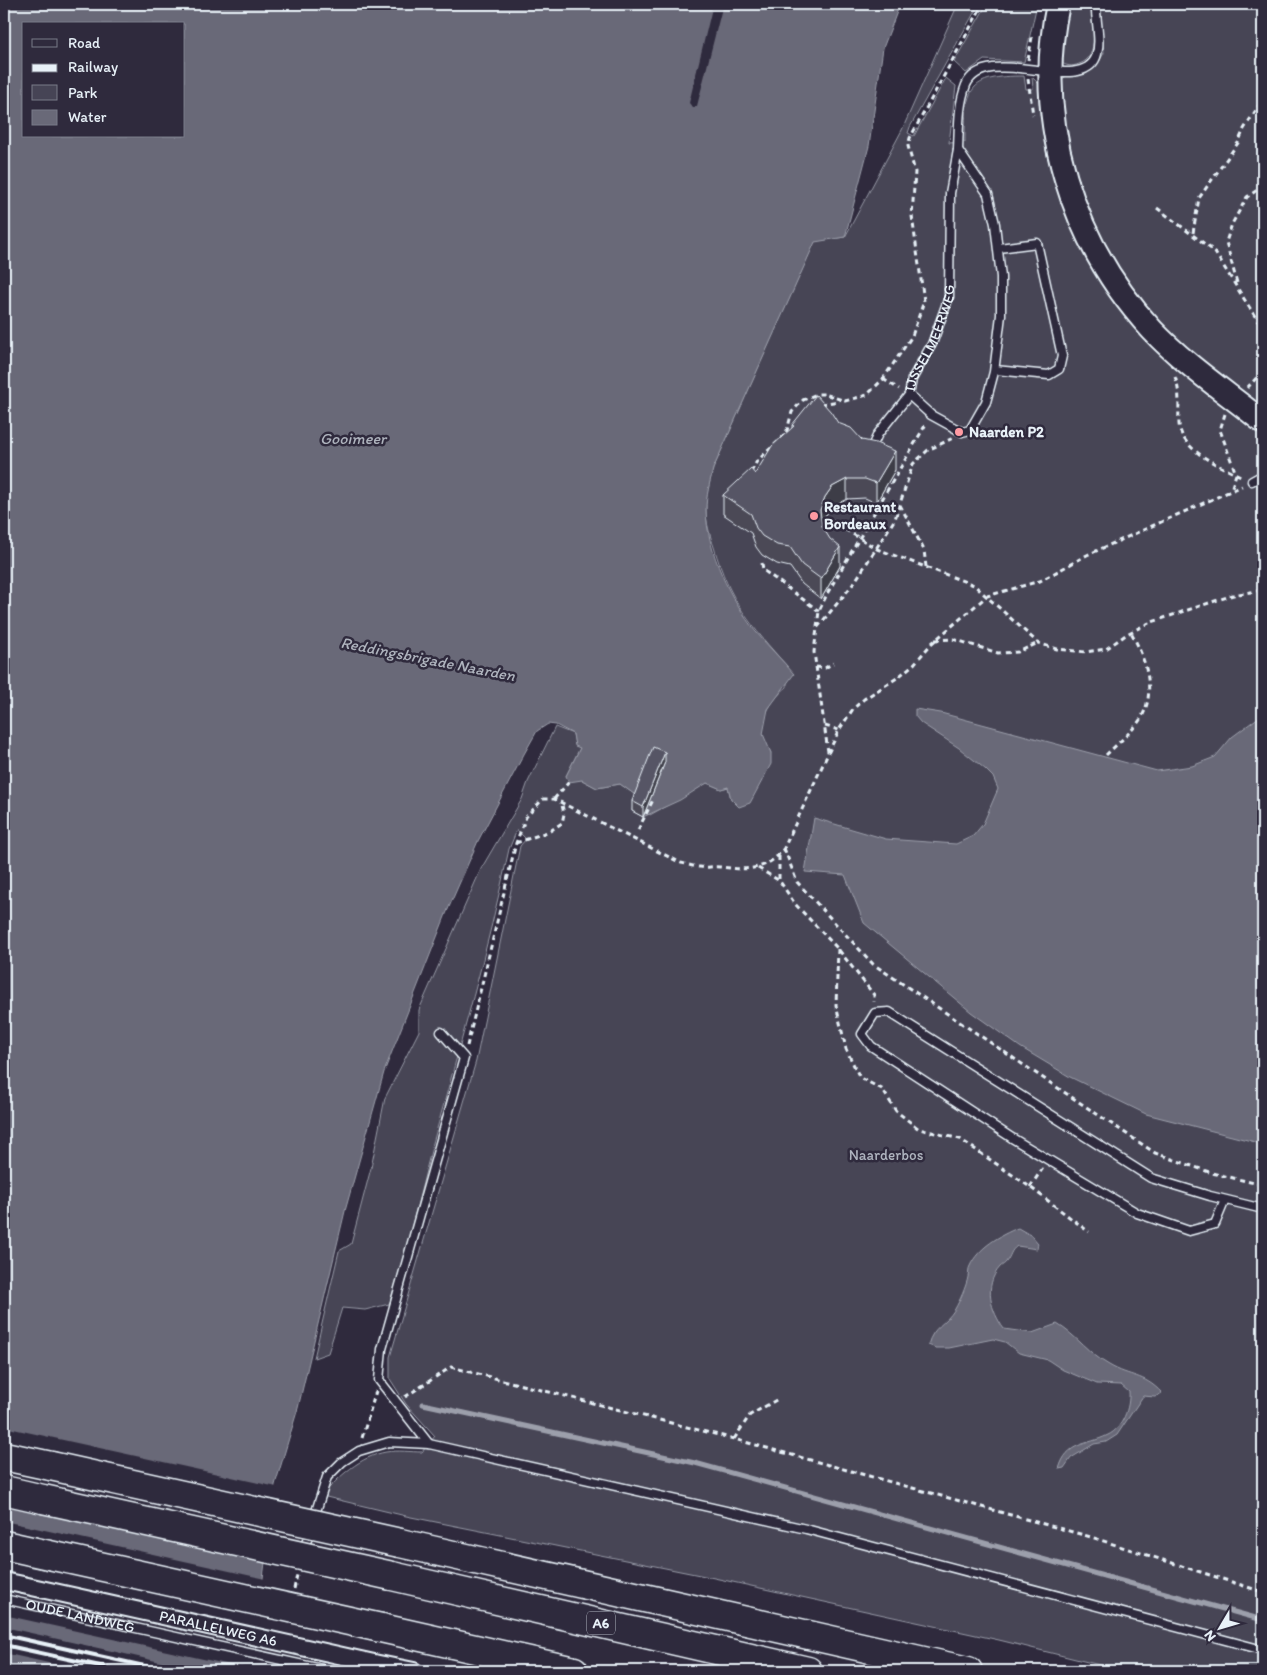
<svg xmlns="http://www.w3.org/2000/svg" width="1267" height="1675" font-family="Itim,sans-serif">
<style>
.green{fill:#464455;stroke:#979aa6}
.water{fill:#696978;stroke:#9c9fab;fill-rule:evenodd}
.pier{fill:#2f2a3d}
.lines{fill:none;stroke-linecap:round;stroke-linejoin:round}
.stream{stroke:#9c9fab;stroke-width:5}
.service-casing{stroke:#e8f1f8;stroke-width:11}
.minor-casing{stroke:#e8f1f8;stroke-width:20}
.secondary-casing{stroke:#e8f1f8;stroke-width:26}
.motorway-casing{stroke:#e8f1f8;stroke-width:31}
.path{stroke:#e8f1f8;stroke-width:3;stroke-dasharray:5 4;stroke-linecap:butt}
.service{stroke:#2f2a3d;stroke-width:8}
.minor{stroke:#2f2a3d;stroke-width:16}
.secondary{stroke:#2f2a3d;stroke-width:22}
.motorway{stroke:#2f2a3d;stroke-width:28}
.rail{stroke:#e8f1f8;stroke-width:4}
.service-bridge-casing{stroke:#e8f1f8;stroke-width:11;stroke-linecap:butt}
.minor-bridge-casing{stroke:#e8f1f8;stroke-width:20;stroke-linecap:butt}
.motorway-bridge-casing{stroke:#e8f1f8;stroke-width:31;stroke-linecap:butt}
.service-bridge{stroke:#2f2a3d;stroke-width:8}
.minor-bridge{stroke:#2f2a3d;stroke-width:16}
.motorway-bridge{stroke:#2f2a3d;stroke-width:28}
.wall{fill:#4b4957;stroke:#e8f1f8}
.shaded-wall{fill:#3d3c47;stroke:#e8f1f8}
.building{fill:#575565;stroke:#e8f1f8}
.poi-dot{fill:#ff9aa2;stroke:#2f2a3d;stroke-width:2}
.labels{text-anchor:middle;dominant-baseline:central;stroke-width:5;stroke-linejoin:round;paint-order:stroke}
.shield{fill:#2f2a3d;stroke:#b0b5c0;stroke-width:1}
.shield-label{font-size:14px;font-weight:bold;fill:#e8f1f8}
.street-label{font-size:15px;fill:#e8f1f8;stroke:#2f2a3d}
.poi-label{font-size:15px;font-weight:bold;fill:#e8f1f8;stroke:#2f2a3d;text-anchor:start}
.park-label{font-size:15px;fill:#afb4bf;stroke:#2f2a3d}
.water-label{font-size:16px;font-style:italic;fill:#afb4be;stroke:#2f2a3d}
</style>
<rect width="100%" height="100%" fill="#2f2a3d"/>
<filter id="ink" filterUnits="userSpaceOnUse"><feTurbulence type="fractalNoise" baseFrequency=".02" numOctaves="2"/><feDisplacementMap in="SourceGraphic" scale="10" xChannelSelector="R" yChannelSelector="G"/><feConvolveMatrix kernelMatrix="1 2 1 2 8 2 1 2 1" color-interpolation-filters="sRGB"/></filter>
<g filter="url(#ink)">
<path class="green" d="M958,4H979L910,127L908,133L914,136L946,78L956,86L949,143L965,142C965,88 968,76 1024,76L1026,89H1033L1032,77L1040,85L1061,80L1068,75L1086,74L1099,62L1104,53L1100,4H1263V1671H1124L999,1640L705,1576L406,1516L322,1496C338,1477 361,1456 386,1452C398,1450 411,1452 422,1452L435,1436L406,1404L390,1379V1357L476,1061L520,846L526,839L517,830L509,849C488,949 460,1045 433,1143C419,1196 407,1252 389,1304L365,1310L342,1308L328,1353L314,1358L339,1251L351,1244L371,1168L385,1098L419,1031V1010L481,869L522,799L528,782L555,727L573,734L575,745L580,748L566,776L582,780L597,788L620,784L634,794L650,815L707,783L721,789L728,787L731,799L771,753C768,747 764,741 763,735C760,717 774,697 787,687V666C751,626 729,600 714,547C710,535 706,523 706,510C705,496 710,482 713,469L815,241L845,237L902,130Z
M987,4H1037L1024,62L984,60L966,73L954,62Z
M1067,4H1091C1090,22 1102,57 1079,64C1072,67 1066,66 1060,62Z"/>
<path class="water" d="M4,4H900L883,48L869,146L845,237L815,242L713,469C710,482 706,496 706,510C707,551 730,600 756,632C768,646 782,660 794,674L768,709L763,734L771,753V764L750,803L739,807L731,799L728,787L721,789L707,783L680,800L643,817L632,811L634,794L620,784L597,788L582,780L569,782L566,776L580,748L575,746L573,734L556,725L548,724L537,731L524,754L478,841L446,914L384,1072L345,1211L298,1408L275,1485L251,1671H4ZM24,24H184V136H24Z
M915,709L941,713L1157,771L1192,766L1215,757L1232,737L1263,714V1144L1146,1114L1070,1077L1020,1047L971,1012L864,923L845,875L805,872L814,818L886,839L956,844L973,836L983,824L998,789L993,777L985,769L959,748L921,723L915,716Z
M1018,1228L1032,1236L1038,1243L1037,1249L1017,1246C1010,1251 1011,1256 1006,1262C1005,1264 1002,1265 1000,1267C983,1286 991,1311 1004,1329L1032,1333L1057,1324C1076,1335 1089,1354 1109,1365C1131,1378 1143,1373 1162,1393L1155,1397L1143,1396L1117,1435L1106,1442L1094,1444L1071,1458L1064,1468L1059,1469C1067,1441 1086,1446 1108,1435C1123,1428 1130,1407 1129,1392L1121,1385L1097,1384L1063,1370L1048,1360L1019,1353L1005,1342L993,1339L949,1348H936L928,1345C933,1326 945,1325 955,1309C960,1300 966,1287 968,1277C969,1273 968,1269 970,1266C978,1248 1000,1235 1018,1228Z"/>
<path class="pier" d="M713,4H723L697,106L693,108L689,103Z
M4,1427L277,1487L267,1562L4,1503Z
M4,1521L265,1579L253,1670L4,1615Z
M4,1627L125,1654L200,1671H84L4,1653Z"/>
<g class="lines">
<path class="stream" d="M423,1404L695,1463L1263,1620"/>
<defs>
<g id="service">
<path d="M958,150C959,129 958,105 966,85C985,42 1081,96 1096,57C1102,41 1095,21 1096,4"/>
<path d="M995,370L1049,375L1059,369L1062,356L1037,243L999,248"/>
<path id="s1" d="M870,451L878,434L909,395L912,379L932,344L949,297L950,193L958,150L988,194L995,224L1001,277V315L994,372L986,402L970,430L962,432L931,415L909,395"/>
<path d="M1252,481L1263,475"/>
<path d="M1225,1200L1215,1224L1189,1231L1137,1213L1012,1138L871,1046L862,1034L875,1013L889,1012L1151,1178L1210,1196L1263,1209"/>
<path d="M429,1444L379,1380L382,1349L464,1058L441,1032"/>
<path d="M303,1552L327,1477L342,1462L359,1451L389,1442L429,1444L806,1529L1263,1650"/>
</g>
<path id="minor" d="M4,1581L23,1585
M374,1663L414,1671"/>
<path id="secondary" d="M1058,4C1033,120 1072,243 1152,330C1185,365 1226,392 1263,422"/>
<path id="motorway" d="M4,1456L51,1466
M4,1490L43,1499
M400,1543L968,1671
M4,1545L31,1551
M392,1576L808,1671
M381,1628L574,1671"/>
</defs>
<use href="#service" class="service-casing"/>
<use href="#minor" class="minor-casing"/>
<use href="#secondary" class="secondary-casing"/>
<use href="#motorway" class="motorway-casing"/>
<path class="path" d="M1028,60L1032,37
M1028,79L1033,115
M1157,208L1214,251L1263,329
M1193,233L1199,198L1238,143L1244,129L1263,99
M1237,283L1226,242L1232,224L1247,197L1263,186
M1175,377C1181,393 1178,408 1179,424C1181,451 1221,467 1243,477
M883,379L899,389
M1247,388L1263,371
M821,404L839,401
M1225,414L1220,430L1236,474L1231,490
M751,472L757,461L786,434L792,412L803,400L817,394H825L845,401L867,395L883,379L912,336L924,301L912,216L915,172L908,146L910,138L983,4
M900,505L924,550L926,567
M830,520L877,549L974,585L1038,643L1057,649L1086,652L1106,649L1127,634L1149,623L1233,595L1263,590
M762,563L763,570L819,611
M817,627L819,611L828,592L926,424
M935,640L953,639L998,653L1018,652L1038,643
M816,667L825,668L833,663
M825,726L839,730
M828,752L814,652L817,628L854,583L895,519L913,464L928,450L953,438
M1106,755C1116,745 1128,735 1137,724C1159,696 1146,660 1131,632
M554,799L569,782
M638,830L653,800
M516,843L550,831L562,823L564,814L562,805
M784,848L797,882L873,964L1155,1153L1212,1173L1263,1185
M779,856V880L795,904L838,949L874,995V1002
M758,868L778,880
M838,949L836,1005L846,1049L860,1078L882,1089L896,1111L919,1129L960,1139L1030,1187L1089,1232
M467,1046L516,843L526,817L543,799H554L681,863C687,864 694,867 700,867C707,868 713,866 720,867C745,870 767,872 784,848L839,730L853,709L864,699L897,678L914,664L932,643L987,596L1040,581L1087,555L1242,486
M1030,1187L1043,1168
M405,1397L451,1367L734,1439L1091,1537L1263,1592
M362,1438L376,1391
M734,1439L750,1415L778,1399
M294,1589L297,1575"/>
<use href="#service" class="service"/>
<use href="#minor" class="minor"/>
<use href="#secondary" class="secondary"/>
<use href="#motorway" class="motorway"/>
<path class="rail" d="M4,1635L167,1671
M4,1645L123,1671"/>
<defs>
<g id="service-bridge">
<path id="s2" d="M4,1599L331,1671"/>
</g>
<g id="minor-bridge">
<path id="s3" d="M23,1585L374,1663"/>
</g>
<path id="motorway-bridge" d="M51,1466L400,1543
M43,1499L392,1576
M31,1551L381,1628"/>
</defs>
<use href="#service-bridge" class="service-bridge-casing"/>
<use href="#minor-bridge" class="minor-bridge-casing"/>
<use href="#motorway-bridge" class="motorway-bridge-casing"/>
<use href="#service-bridge" class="service-bridge"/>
<use href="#minor-bridge" class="minor-bridge"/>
<use href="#motorway-bridge" class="motorway-bridge"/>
</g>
<path class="wall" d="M838,423L862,440L895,470L876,503L865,498L847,499L832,506L825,516L822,524V526L840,566L821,599L802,584L790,567L777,564L762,555L756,547L751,533L723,514V495L755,474L792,428V425Z
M665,762L643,817L632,811V801Z"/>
<path class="shaded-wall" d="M895,451V470L876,503V483Z
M847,479V499L832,506L825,516L820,529V510L825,497L832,487Z
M840,547V566L821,599V579Z
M665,752V762L643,817V807Z"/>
<path class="building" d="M816,395L831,412L838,423L851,428L862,440L876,443L895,451L876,483L865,479H847L832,487L825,497L820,510L822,526L830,539L840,547L821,579L802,565L790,547L777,545L762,536L756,528L751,514L723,495L751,469L755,474L772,446L794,426L792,425Z
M653,747L665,752L643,807L632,801Z"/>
</g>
<g class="poi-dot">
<circle cx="959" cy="432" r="5"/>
<circle cx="814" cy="516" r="5"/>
</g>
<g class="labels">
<rect class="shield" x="587" y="1611.5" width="28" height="23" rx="4"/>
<g class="shield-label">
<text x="601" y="1623">A6</text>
</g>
<g class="street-label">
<text stroke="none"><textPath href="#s1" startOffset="130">IJSSELMEERWEG</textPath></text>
<text stroke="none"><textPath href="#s2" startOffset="78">OUDE LANDWEG</textPath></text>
<text stroke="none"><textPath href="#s3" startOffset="200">PARALLELWEG A6</textPath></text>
</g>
<g class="poi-label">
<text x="969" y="432">Naarden P2</text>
<text x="824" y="507">Restaurant<tspan x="824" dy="17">Bordeaux</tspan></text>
</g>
<g class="park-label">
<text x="886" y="1155">Naarderbos</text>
</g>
<g class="water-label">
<text x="353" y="438">Gooimeer</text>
<text transform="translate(428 659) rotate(11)">Reddingsbrigade Naarden</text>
</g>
</g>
<rect width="1267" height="1675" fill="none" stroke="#2f2a3d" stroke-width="20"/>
<rect x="10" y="10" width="1247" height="1655" fill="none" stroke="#e8f1f8" stroke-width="2" filter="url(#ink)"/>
<rect x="22" y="22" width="162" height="115" fill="#2f2a3d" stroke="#797a88"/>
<rect x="32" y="39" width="25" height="8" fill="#2f2a3d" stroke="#797a88"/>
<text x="68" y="48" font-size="15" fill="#e8f1f8">Road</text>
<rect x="32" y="64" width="25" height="8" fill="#e8f1f8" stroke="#797a88"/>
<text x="68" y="72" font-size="15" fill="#e8f1f8">Railway</text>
<rect x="32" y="85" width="25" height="15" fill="#464455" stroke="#797a88"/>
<text x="68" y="98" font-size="15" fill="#e8f1f8">Park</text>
<rect x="32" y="110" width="25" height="15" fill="#696978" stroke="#797a88"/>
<text x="68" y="122" font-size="15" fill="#e8f1f8">Water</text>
<g transform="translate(1220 1628) rotate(232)" stroke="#2f2a3d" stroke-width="4" paint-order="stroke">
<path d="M0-4L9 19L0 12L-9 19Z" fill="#e8f1f8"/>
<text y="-8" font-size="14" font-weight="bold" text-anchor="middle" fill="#e8f1f8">N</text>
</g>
</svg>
